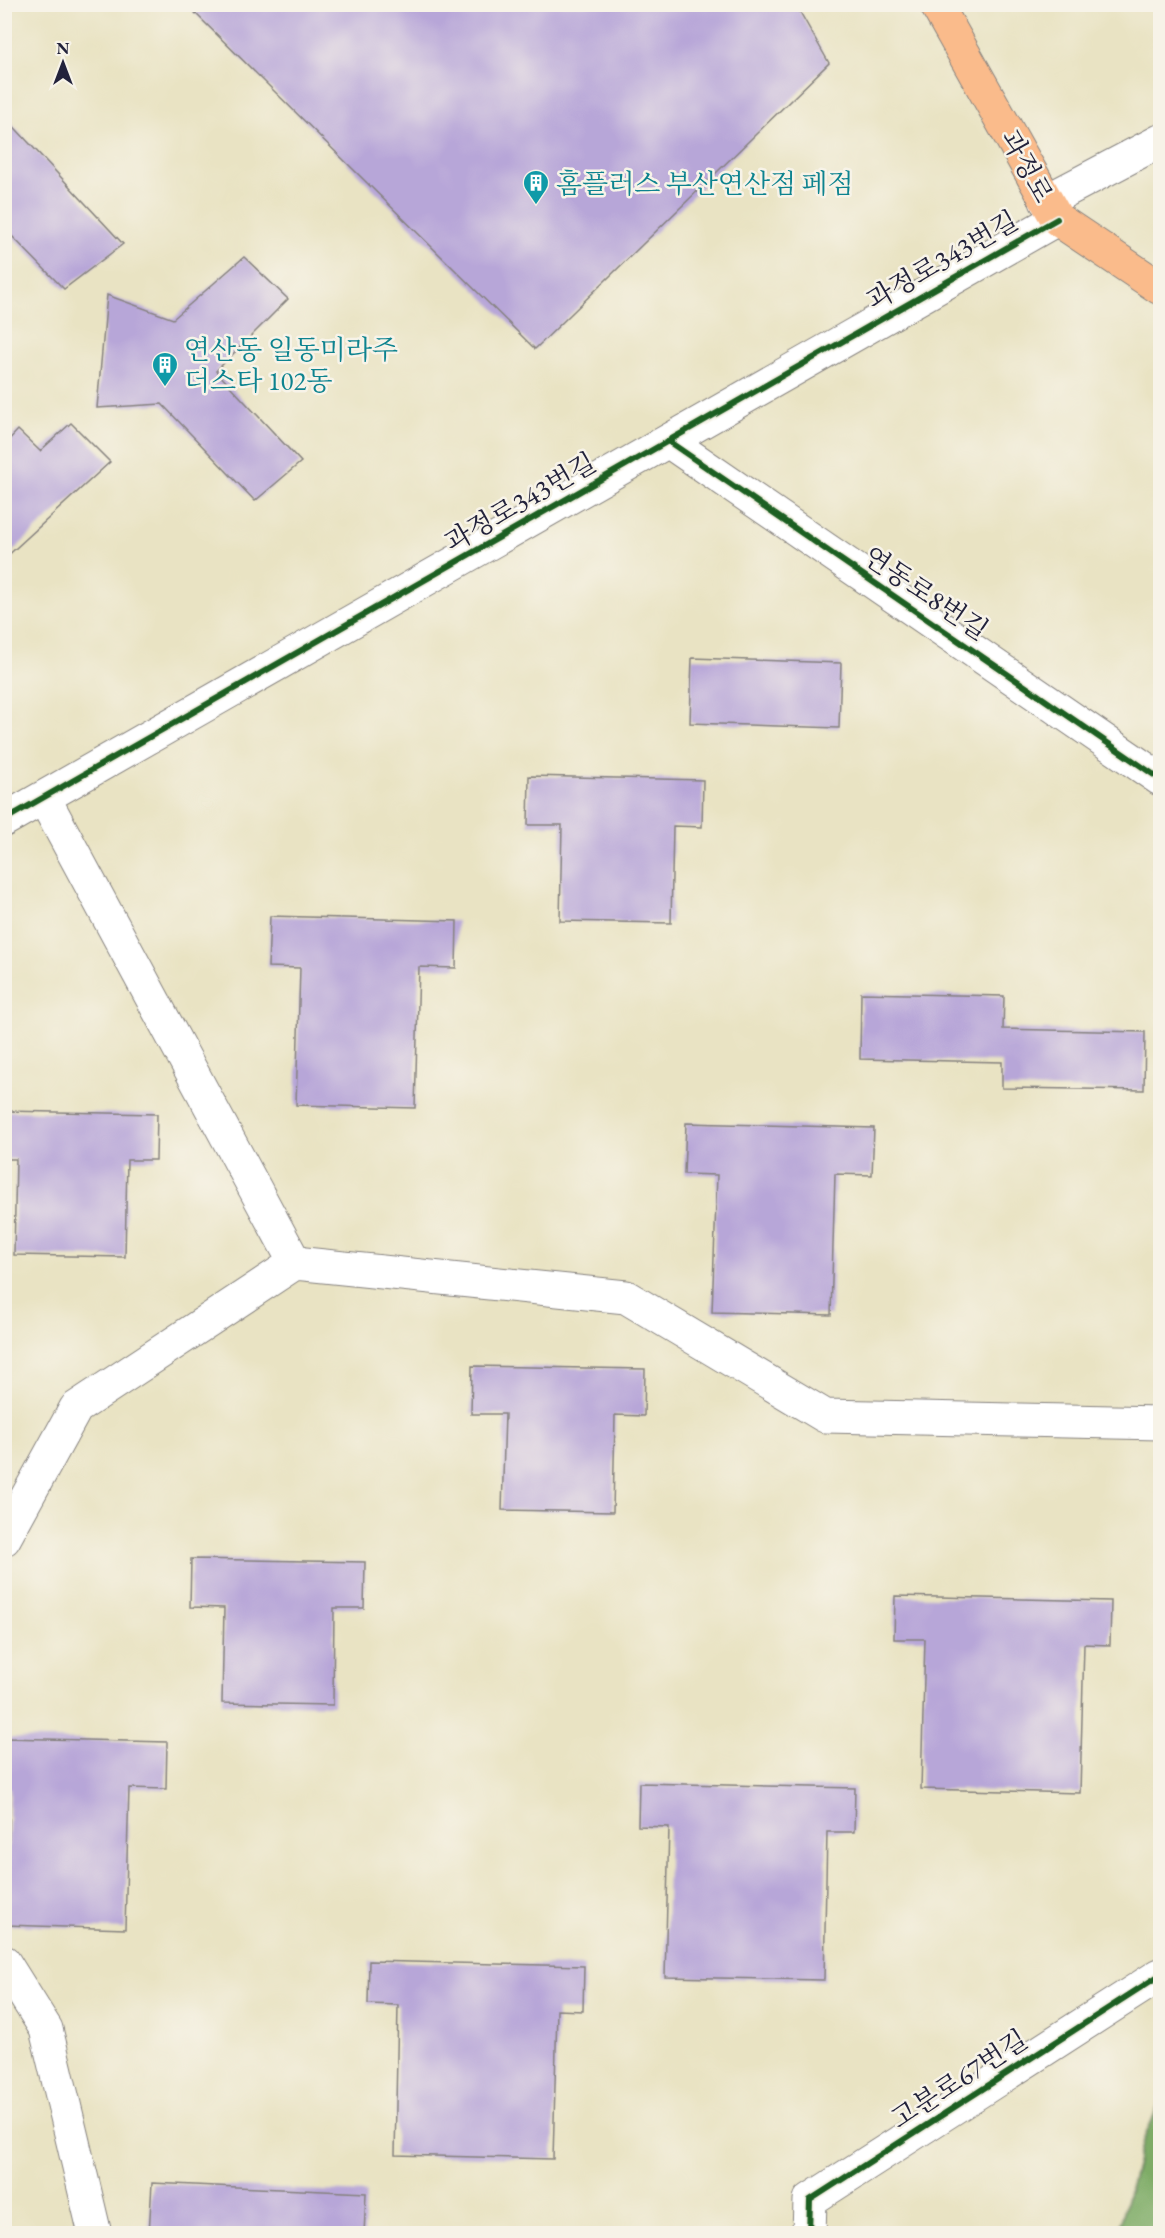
<svg xmlns="http://www.w3.org/2000/svg" width="1165" height="2238" font-family="'EB Garamond','Noto Serif KR',serif">
<style>
.forest{fill:#7eac66;stroke:#506750;stroke-width:1.5}
.building{fill:#b7a6d8}
.lines{fill:none;stroke-linecap:round;stroke-linejoin:round}
.minor-casing{stroke:#86827f;stroke-width:35}
.major-casing{stroke:#86827f;stroke-width:35}
.minor{stroke:#fff;stroke-width:33}
.major{stroke:#fabb8b;stroke-width:33}
.cycleway-casing{stroke:#f7f3e8;stroke-width:10}
.cycleway{stroke:#1b5e20;stroke-width:6}
.labels{text-anchor:middle;dominant-baseline:central;stroke-width:5;stroke-linejoin:round;paint-order:stroke}
.street-label{font-size:27px;fill:#22223b;stroke:#f7f3e8}
.culture-label{font-size:27px;fill:#0d838f;stroke:#f7f3e8;text-anchor:start}
</style>
<rect width="100%" height="100%" fill="#f7f3e8"/>
<filter id="ink" filterUnits="userSpaceOnUse"><feTurbulence type="fractalNoise" baseFrequency=".0167" numOctaves="2"/><feDisplacementMap in="SourceGraphic" scale="12" xChannelSelector="R" yChannelSelector="G"/><feConvolveMatrix kernelMatrix="1 2 1 2 8 2 1 2 1" color-interpolation-filters="sRGB"/></filter>
<filter id="wash" filterUnits="userSpaceOnUse"><feTurbulence type="fractalNoise" baseFrequency=".008" numOctaves="4" result="noise"/><feDisplacementMap in="SourceGraphic" scale="24" xChannelSelector="R" yChannelSelector="G"/><feGaussianBlur stdDeviation="1.35" result="paint"/><feColorMatrix in="noise" values="0 0 0 0 0 0 0 0 0 0 0 0 0 0 0 0 0 1.4 0 .05"/><feComposite in="paint" operator="in"/></filter>
<g filter="url(#wash)">
<rect width="100%" height="100%" fill="#e9e3c3"/>
<path class="forest" d="M1160,2102V2233H1118L1143,2141Z"/>
<g id="blocks">
<path class="building" d="M187,5H796L829,63L535,349Z
M4,116L123,244L64,289L4,228Z
M244,257L288,299L216,371L301,462L255,501L162,404L97,408L107,295L173,319Z
M71,423L110,462L4,559V481L10,476L4,472V445L18,430L40,451Z
M692,658L841,663L839,728L690,723Z
M529,776L703,780L702,827L673,826L671,923L560,921L562,825H528Z
M270,916L457,921L456,968L419,967L415,1108L296,1105L300,968L268,967Z
M861,993L1004,996L1003,1029L1145,1032L1144,1090L1002,1088V1062L860,1059Z
M4,1111L157,1114L156,1160H127L125,1257L14,1255L16,1159H4Z
M686,1123L874,1128L872,1175L835,1174L831,1315L712,1312L717,1175L684,1174Z
M472,1366L645,1369L644,1416L615,1415L613,1512L502,1510L505,1414H471Z
M191,1559L365,1562L364,1608H334L333,1705L222,1703L224,1608L190,1607Z
M895,1596L1111,1601L1110,1645L1084,1644L1080,1793L921,1789L925,1639H894Z
M4,1738L167,1742L166,1789L129,1788L125,1929L6,1925L10,1788H4Z
M639,1783L855,1788L854,1832H827L824,1980L665,1977L669,1827L638,1826Z
M369,1961L584,1966L583,2011L557,2010L553,2159L395,2155L398,2005L368,2004Z
M152,2183L366,2193L364,2234H149Z"/>
</g>
</g>
<g filter="url(#ink)">
<use href="#blocks" fill-opacity="0" stroke="#86827f" stroke-width="1.5"/>
<g class="lines">
<defs>
<path id="minor" d="M1046,201L1160,141
M668,441L1160,779
M44,798L295,1263L626,1297L825,1416L1160,1423
M4,820L1057,219
M4,1539L76,1408L295,1263
M4,1962L46,2029L95,2234
M809,2234L810,2200L1160,1975"/>
<path id="major" d="M936,4L1057,219L1160,288"/>
</defs>
<use href="#minor" class="minor-casing"/>
<use href="#major" class="major-casing"/>
<use href="#minor" class="minor"/>
<use href="#major" class="major"/>
<defs>
<path id="cycleway" d="M668,441L1160,779
M4,820L1057,219
M809,2234L810,2200L1160,1975"/>
</defs>
<use href="#cycleway" class="cycleway-casing"/>
<use href="#cycleway" class="cycleway"/>
</g>
</g>
<defs>
<symbol id="building-pin" viewBox="-11 -11 22 30"><path d="M0 17L-7.5 6A9.5 9.5 0 1 1 7.5 6Z" fill="#0f9aa8" stroke="#f7f3e8"/><path d="M-4-6H4V6H1V3H-1V6H-4ZM-2.5-4.3h1.7v1.8h-1.7ZM.8-4.3h1.7v1.8H.8ZM-2.5-1h1.7V.8h-1.7ZM.8-1h1.7V.8H.8Z" fill="#fff"/></symbol>
</defs>
<g fill-rule="evenodd">
<use href="#building-pin" x="521" y="168" width="30" height="40"/>
<use href="#building-pin" x="150" y="350" width="30" height="40"/>
</g>
<g class="labels">
<g class="street-label">
<text transform="translate(1027 166) rotate(61)">과정로</text>
<text transform="translate(942 260) rotate(-30)">과정로343번길</text>
<text transform="translate(520 502) rotate(-30)">과정로343번길</text>
<text transform="translate(926 593) rotate(34)">연동로8번길</text>
<text transform="translate(959 2079) rotate(-33)">고분로67번길</text>
</g>
<g class="culture-label">
<text x="556" y="183">홈플러스 부산연산점 페점</text>
<text x="184" y="349">연산동 일동미라주<tspan x="184" dy="31">더스타 102동</tspan></text>
</g>
</g>
<rect width="1165" height="2238" fill="none" stroke="#f7f3e8" stroke-width="24"/>
<g transform="translate(63 63)" stroke="#f7f3e8" stroke-width="4.5" paint-order="stroke">
<path d="M0-4.5L10 22L0 15L-10 22Z" fill="#22223b"/>
<text y="-9" font-size="16" font-weight="bold" text-anchor="middle" fill="#22223b">N</text>
</g>
</svg>
